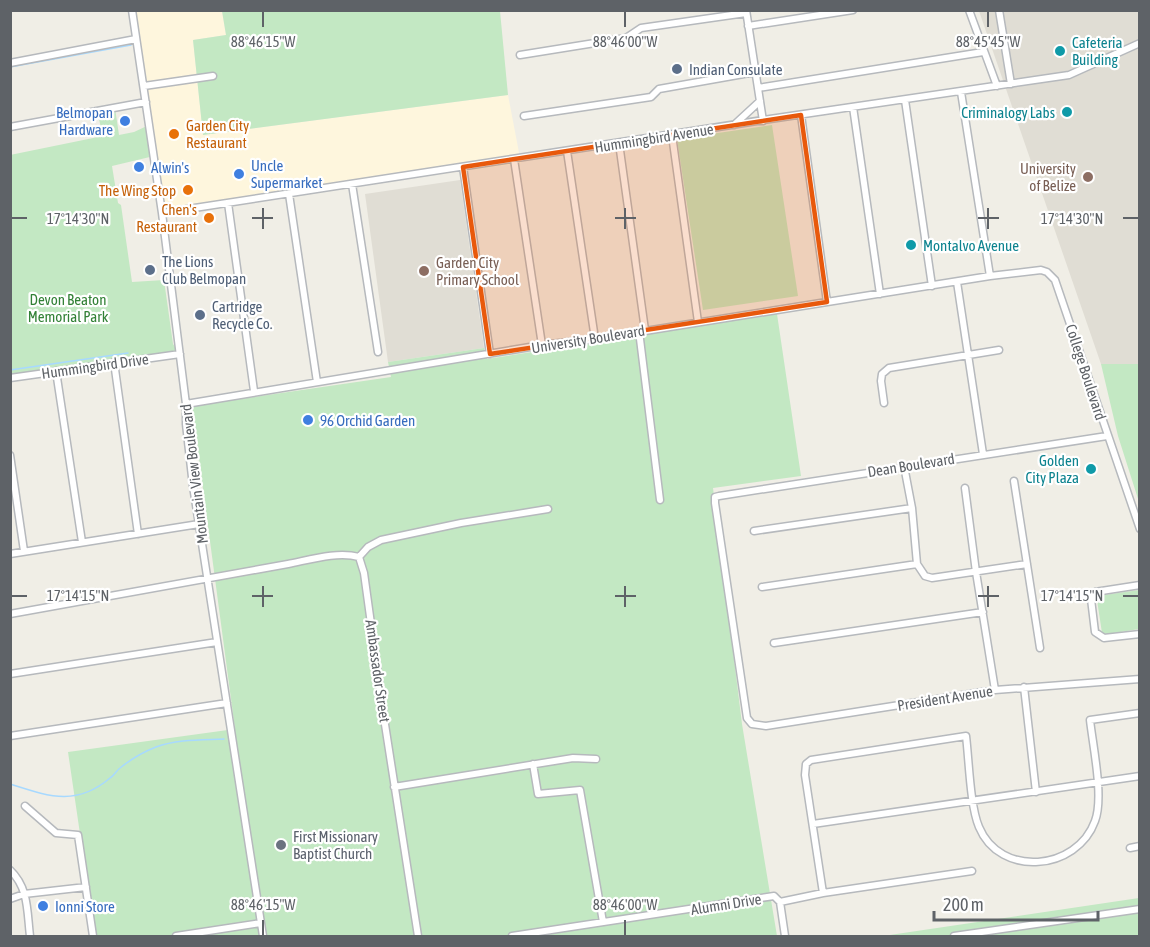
<svg xmlns="http://www.w3.org/2000/svg" width="1150" height="947" font-family="'Asap Condensed',sans-serif">
<style>
.commercial{fill:#fef6dd}
.education{fill:#e0ddd4}
.green{fill:#c3e8c3}
.lines{fill:none;stroke-linecap:round;stroke-linejoin:round}
.stream{stroke:#a7d9ff;stroke-width:1.5}
.minor-casing{stroke:#b6b9bd;stroke-width:9}
.minor{stroke:#fff;stroke-width:6}
.marked{fill:#e8590c;fill-opacity:0.2;stroke:#e8590c;stroke-width:4.5;stroke-linejoin:round}
.ticks{fill:none;stroke:#5e6267;stroke-width:2}
.culture-dot{fill:#0f9aa8;stroke:#fff;stroke-width:2}
.service-dot{fill:#5c6f8a;stroke:#fff;stroke-width:2}
.shop-dot{fill:#3f7fe0;stroke:#fff;stroke-width:2}
.food-dot{fill:#e8710a;stroke:#fff;stroke-width:2}
.education-dot{fill:#8d6e63;stroke:#fff;stroke-width:2}
.worship-dot{fill:#6b7280;stroke:#fff;stroke-width:2}
.labels{text-anchor:middle;dominant-baseline:central;stroke-width:4.5;stroke-linejoin:round;paint-order:stroke}
.culture-label{font-size:15px;fill:#0d838f;stroke:#fff;text-anchor:start}
.service-label{font-size:15px;fill:#4e5e75;stroke:#fff;text-anchor:start}
.shop-label{font-size:15px;fill:#366cbe;stroke:#fff;text-anchor:start}
.food-label{font-size:15px;fill:#c56008;stroke:#fff;text-anchor:end}
.street-label{font-size:15px;fill:#5e6267;stroke:#fff}
.education-label{font-size:15px;fill:#785e54;stroke:#fff;text-anchor:end}
.park-label{font-size:15px;fill:#328136;stroke:#fff}
.worship-label{font-size:15px;fill:#5b616d;stroke:#fff;text-anchor:start}
.ticks-label{font-size:15px;text-anchor:middle;fill:#5e6267;stroke:#fff;stroke-width:4.5;stroke-linejoin:round;paint-order:stroke}
</style>
<rect width="100%" height="100%" fill="#f0eee6"/>
<path class="commercial" d="M132,11H222L226,35L193,40L203,135L508,95L521,163L162,213Z"/>
<path class="education" d="M979,11H1139V364H1101Z
M460,180L484,348L388,362L365,194Z"/>
<path class="green" d="M222,11H500L508,95L203,135L193,40L226,35Z
M115,108L119,135L134,132L149,125L154,156L112,166L118,203L121,205L132,282L164,280L173,344L180,354L11,378L10,155L103,136L97,111Z
M772,125L798,296L703,310L677,139Z
M777,314L801,476L713,488L742,724L777,936H95L68,752L235,729L192,406L391,377L388,362L484,348L487,359Z
M1101,364H1139V502L1118,436Z
M1139,590V629L1108,634L1102,633L1097,600L1104,595Z
M1139,898V936H883Z"/>
<g class="lines">
<path class="stream" d="M749,10L750,17
M10,67L131,45
M10,370L128,353
M10,784C48,796 76,807 110,778C114,776 116,771 120,768C130,760 143,752 156,747C177,739 202,740 224,739"/>
<defs>
<path id="minor" d="M132,10L162,213L186,404V424L193,486L263,936
M746,10L763,121
M969,10L997,86
M999,10L1011,84
M748,26L853,10
M520,55L626,38L641,28L746,13
M10,63L136,39
M144,86L213,76
M758,88L983,52
M961,92L990,276
M905,100L932,286
M853,107L880,294
M801,115L827,302
M524,116L651,97L659,89L755,72
M734,125L760,101
M10,127L146,102
M672,135L698,322
M619,143L645,330
M567,151L595,339
M514,159L542,345
M463,167L490,354
M352,184L378,352
M289,194L317,382
M228,203L254,391
M162,213L770,119L1069,75L1140,43
M957,282L983,454
M639,331L660,500
M114,362L138,534
M56,371L82,542
M10,378L180,354
M884,403L881,381L882,374L889,368L999,350
M186,404L542,345L595,339L990,276L1041,270L1047,272L1055,280L1140,529
M1107,436L719,496L715,497V503L747,718L752,724L766,726L995,690L1140,679
M10,455L24,551
M904,466L912,508L917,564L925,576L932,578L1027,564
M1014,481L1040,648
M965,488L976,572L995,690
M754,531L912,508
M10,554L199,524
M359,557L368,547L381,540L461,523L548,509
M1140,585L1095,592L1091,599L1095,632L1104,638L1140,634
M762,587L917,564
M10,614L288,564C309,560 337,551 359,557L364,573L384,718L418,936
M774,643L983,612
M10,674L217,642
M1024,687L1036,792
M10,736L227,703
M533,764L538,794L580,790L603,922
M394,787L573,758L596,759
M25,806L56,833L78,835L93,936
M813,824L1140,776
M1130,848L1140,846
M10,870C29,888 27,912 30,936
M823,893L805,775L806,764L811,760L966,736C969,760 970,806 979,827C1000,878 1077,871 1095,821C1104,797 1093,747 1090,720L1140,713
M10,899L24,894L86,887
M780,902L823,893L972,871
M780,902L785,936
M176,936L261,923
M512,936L774,896L780,902
M954,936L1140,909"/>
</defs>
<use href="#minor" class="minor-casing"/>
<use href="#minor" class="minor"/>
</g>
<path class="marked" d="M801,115L827,302L490,354L463,167Z"/>
<path class="ticks" d="M263,12V27M625,12V27M988,12V27M263,208V229M625,208V229M988,208V229M12,218H27M252,218H273M615,218H636M978,218H999M1123,218H1138M263,586V607M625,586V607M988,586V607M12,596H27M252,596H273M615,596H636M978,596H999M1123,596H1138M263,920V935M625,920V935"/>
<g class="culture-dot">
<circle cx="1060" cy="51" r="6"/>
<circle cx="1067" cy="112" r="6"/>
<circle cx="911" cy="245" r="6"/>
<circle cx="1091" cy="469" r="6"/>
</g>
<g class="service-dot">
<circle cx="677" cy="69" r="6"/>
<circle cx="150" cy="270" r="6"/>
<circle cx="200" cy="315" r="6"/>
</g>
<g class="shop-dot">
<circle cx="125" cy="121" r="6"/>
<circle cx="139" cy="167" r="6"/>
<circle cx="239" cy="174" r="6"/>
<circle cx="308" cy="420" r="6"/>
<circle cx="43" cy="906" r="6"/>
</g>
<g class="food-dot">
<circle cx="174" cy="134" r="6"/>
<circle cx="188" cy="190" r="6"/>
<circle cx="209" cy="218" r="6"/>
</g>
<g class="education-dot">
<circle cx="1088" cy="177" r="6"/>
<circle cx="424" cy="271" r="6"/>
</g>
<circle class="worship-dot" cx="281" cy="845" r="6"/>
<g class="labels">
<g class="culture-label">
<text x="1072" y="42">Cafeteria<tspan x="1072" dy="17">Building</tspan></text>
<text x="1055" y="112" text-anchor="end">Criminalogy Labs</text>
<text x="923" y="245">Montalvo Avenue</text>
<text x="1079" y="460" text-anchor="end">Golden<tspan x="1079" dy="17">City Plaza</tspan></text>
</g>
<g class="service-label">
<text x="689" y="69">Indian Consulate</text>
<text x="162" y="261">The Lions<tspan x="162" dy="17">Club Belmopan</tspan></text>
<text x="212" y="306">Cartridge<tspan x="212" dy="17">Recycle Co.</tspan></text>
</g>
<g class="shop-label">
<text x="113" y="112" text-anchor="end">Belmopan<tspan x="113" dy="17">Hardware</tspan></text>
<text x="251" y="165">Uncle<tspan x="251" dy="17">Supermarket</tspan></text>
<text x="151" y="167">Alwin's</text>
<text x="320" y="420">96 Orchid Garden</text>
<text x="55" y="906">Ionni Store</text>
</g>
<g class="food-label">
<text x="186" y="125" text-anchor="start">Garden City<tspan x="186" dy="17">Restaurant</tspan></text>
<text x="176" y="190">The Wing Stop</text>
<text x="197" y="209">Chen's<tspan x="197" dy="17">Restaurant</tspan></text>
</g>
<g class="street-label">
<text transform="translate(654 138) rotate(-9)">Hummingbird Avenue</text>
<text transform="translate(588 339) rotate(-9)">University Boulevard</text>
<text transform="translate(95 366) rotate(-8)">Hummingbird Drive</text>
<text transform="translate(1086 372) rotate(72)">College Boulevard</text>
<text transform="translate(911 465) rotate(-9)">Dean Boulevard</text>
<text transform="translate(194 474) rotate(-97)">Mountain View Boulevard</text>
<text transform="translate(378 671) rotate(82)">Ambassador Street</text>
<text transform="translate(945 698) rotate(-9)">President Avenue</text>
<text transform="translate(726 904) rotate(-9)">Alumni Drive</text>
</g>
<g class="education-label">
<text x="1076" y="168">University<tspan x="1076" dy="17">of Belize</tspan></text>
<text x="436" y="262" text-anchor="start">Garden City<tspan x="436" dy="17">Primary School</tspan></text>
</g>
<g class="park-label">
<text x="68" y="299">Devon Beaton<tspan x="68" dy="17">Memorial Park</tspan></text>
</g>
<g class="worship-label">
<text x="293" y="836">First Missionary<tspan x="293" dy="17">Baptist Church</tspan></text>
</g>
</g>
<g class="ticks-label">
<text x="263" y="47">88°46'15"W</text>
<text x="625" y="47">88°46'00"W</text>
<text x="988" y="47">88°45'45"W</text>
<text x="78" y="224">17°14'30"N</text>
<text x="1072" y="224">17°14'30"N</text>
<text x="78" y="601">17°14'15"N</text>
<text x="1072" y="601">17°14'15"N</text>
<text x="263" y="910">88°46'15"W</text>
<text x="625" y="910">88°46'00"W</text>
</g>
<rect width="1150" height="947" fill="none" stroke="#5e6267" stroke-width="24"/>
<path d="M934 911v9h164v-9" fill="none" stroke="#5e6267" stroke-width="3"/>
<text x="943" y="911" font-size="18" fill="#5e6267" stroke="#ffffff" stroke-width="4.5" paint-order="stroke">200 m</text>
</svg>
